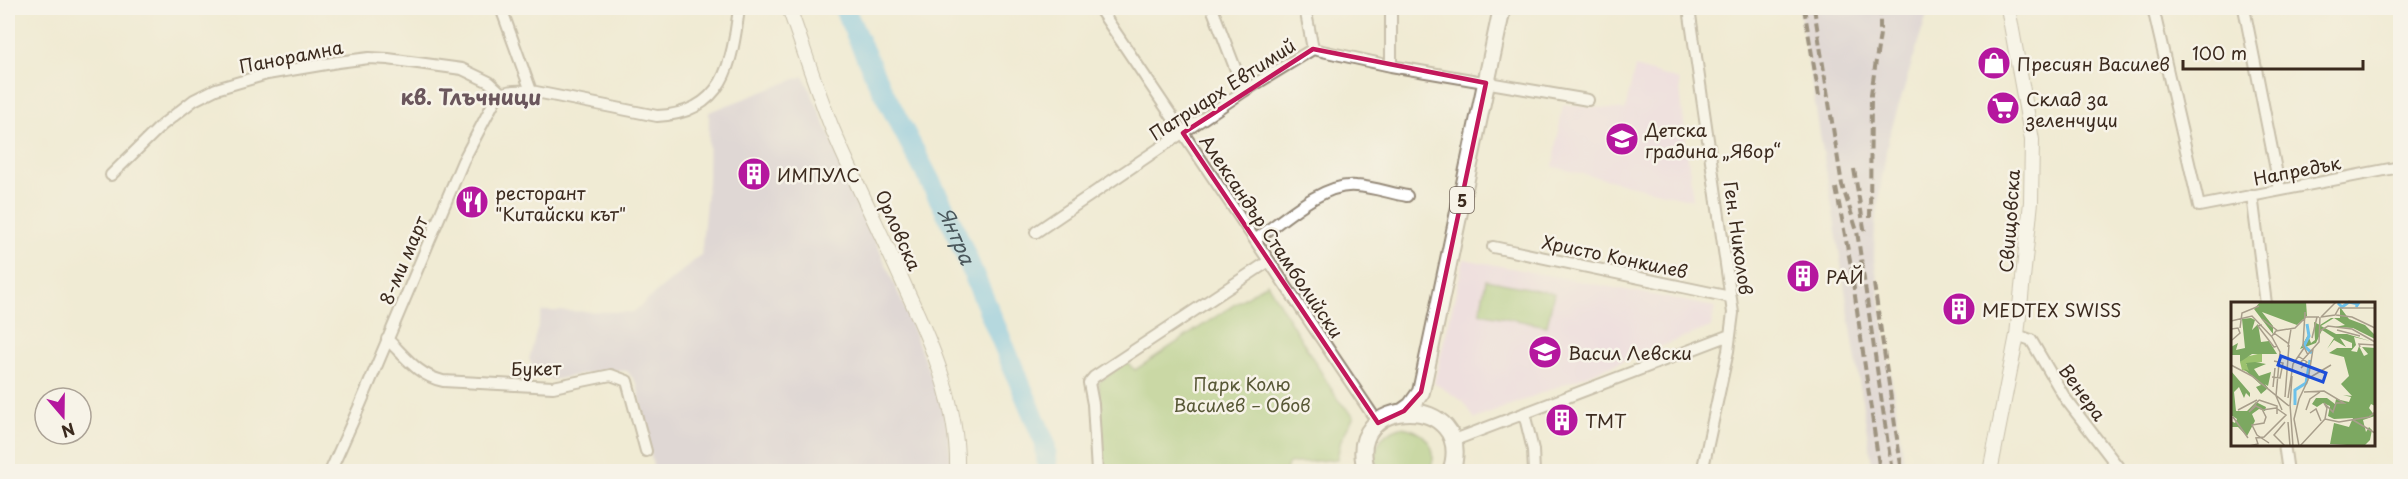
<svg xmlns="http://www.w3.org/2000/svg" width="2408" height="479" font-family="'Playpen Sans',sans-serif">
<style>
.built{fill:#ecd1ea}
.industrial{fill:#cbbfd5}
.green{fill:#9bc26e;stroke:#6b7646;stroke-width:1.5}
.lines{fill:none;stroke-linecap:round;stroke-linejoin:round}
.river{stroke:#6dc1ea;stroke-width:21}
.minor-casing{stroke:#968a79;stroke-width:14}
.tertiary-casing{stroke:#968a79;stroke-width:16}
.primary-casing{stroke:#968a79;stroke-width:20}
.minor{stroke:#fff;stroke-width:10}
.tertiary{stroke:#fff;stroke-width:14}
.primary{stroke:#fff;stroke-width:16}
.rail{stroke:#3b2a1e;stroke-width:4;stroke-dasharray:9 4.5;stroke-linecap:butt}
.marked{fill:none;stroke:#c2185b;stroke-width:4.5;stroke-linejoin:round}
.labels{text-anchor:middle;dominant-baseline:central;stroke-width:5;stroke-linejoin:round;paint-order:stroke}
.shield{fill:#f7f3e8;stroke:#73665b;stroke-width:1.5}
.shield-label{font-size:16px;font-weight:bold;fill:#3b2a1e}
.street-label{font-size:18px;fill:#3b2a1e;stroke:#f7f3e8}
.poi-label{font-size:18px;fill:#3b2a1e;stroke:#f7f3e8;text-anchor:start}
.park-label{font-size:18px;fill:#585836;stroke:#f7f3e8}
.water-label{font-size:20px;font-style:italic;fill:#4a575b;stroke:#f7f3e8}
.quarter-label{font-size:21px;font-weight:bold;fill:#6a565c;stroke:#f7f3e8}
.inset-river{fill:none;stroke:#6dc1ea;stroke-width:3}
.inset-road{fill:none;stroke:#a89e8b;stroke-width:1.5}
.view{fill:#1d4ed8;fill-opacity:0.15;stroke:#1d4ed8;stroke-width:3}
.inset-edge{fill:none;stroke:#3b2a1e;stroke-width:3}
</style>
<rect width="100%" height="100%" fill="#f7f3e8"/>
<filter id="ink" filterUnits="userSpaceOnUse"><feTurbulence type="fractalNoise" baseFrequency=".0167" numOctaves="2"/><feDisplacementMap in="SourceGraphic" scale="12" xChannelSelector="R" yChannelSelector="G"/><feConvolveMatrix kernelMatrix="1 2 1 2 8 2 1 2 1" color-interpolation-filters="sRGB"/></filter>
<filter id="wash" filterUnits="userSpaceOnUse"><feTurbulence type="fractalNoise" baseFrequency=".008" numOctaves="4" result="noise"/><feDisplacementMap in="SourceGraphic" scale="24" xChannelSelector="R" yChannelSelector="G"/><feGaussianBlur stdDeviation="1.35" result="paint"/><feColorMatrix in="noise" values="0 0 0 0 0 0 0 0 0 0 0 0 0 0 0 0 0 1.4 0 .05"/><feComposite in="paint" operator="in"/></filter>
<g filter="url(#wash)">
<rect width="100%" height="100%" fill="#f0ebd4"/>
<path class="built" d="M1635,67L1679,80L1693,200L1553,167L1563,104L1625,110Z
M1464,259L1715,307L1711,327L1475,419L1461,400L1434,383Z"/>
<path class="industrial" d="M1799,8H1929L1888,140L1875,224L1874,258L1905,471H1873L1833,212Z
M804,76L903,304L946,415L952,471H654L637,384L627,371H600L552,380L534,370L529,359L542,311L633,312L701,255L708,181L709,112Z"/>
<path class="green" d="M1486,280L1554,293L1547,326L1480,313Z
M1267,283L1338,400L1354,416L1341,440L1337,459L1288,464L1286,471H1101L1099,382L1126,362L1135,370Z
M1400,427C1424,429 1441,448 1429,471H1378C1370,450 1379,434 1400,427Z"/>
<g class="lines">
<path class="river" id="s1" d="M844,8L877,80L952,223L1045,443L1048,472"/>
</g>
</g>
<g filter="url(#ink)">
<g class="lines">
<defs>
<path id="minor" d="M501,8L531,91
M1099,8L1378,423
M1212,8L1244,91
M1305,8L1313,49
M1391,8V66
M1689,8L1733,313L1728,351L1702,472
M2153,8L2199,206L2400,167
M2244,8L2280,190
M111,175L162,125L194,100L216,89L267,74L338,62L369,58L388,59L462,69L489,82L501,93
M2252,195L2266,304
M1036,232L1244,91L1313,49L1391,66L1588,100
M1255,240C1281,222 1323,182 1356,186C1373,187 1390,193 1407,196
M1493,247L1730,297
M2017,335L2031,340L2065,398L2122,472
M387,339C405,356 417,375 443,381L553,387L611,375L627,381L646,451
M1524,413L1533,450L1534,472
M1452,441L1730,335
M2284,444L2288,472
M330,472L360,405L463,161L496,98C507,89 518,91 531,91L657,116C724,113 732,64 739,8
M1097,472L1093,404L1089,383L1094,377L1269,261"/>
<path id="tertiary" d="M789,8C803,47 816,88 832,128C855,182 882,235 906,289C933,347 959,407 957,472
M1990,472L2017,335L2031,202L2032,140L2008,8"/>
<path id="primary" d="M1404,411L1411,406L1421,392L1502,8
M1367,472C1340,392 1478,392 1451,472"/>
</defs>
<use href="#minor" class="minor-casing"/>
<use href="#tertiary" class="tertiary-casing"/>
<use href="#primary" class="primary-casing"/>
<use href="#minor" class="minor"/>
<use href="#tertiary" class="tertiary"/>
<use href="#primary" class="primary"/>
<path class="rail" d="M1804,8L1819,96
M1814,8L1842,185L1857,231L1892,472
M1854,169L1865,234
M1836,188L1850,261L1880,472
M1870,218L1871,94L1880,34V8
M1874,284L1902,472"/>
</g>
</g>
<path d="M0 0H2408V479H0ZM1313,49L1486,83L1421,392L1404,411L1378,423L1183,133Z" fill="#f0ebd4" fill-opacity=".55" fill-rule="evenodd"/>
<path class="marked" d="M1313,49L1486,83L1421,392L1404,411L1378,423L1183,133Z"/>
<defs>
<symbol id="shop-disc" viewBox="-11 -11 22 22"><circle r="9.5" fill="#b5179e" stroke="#f7f3e8"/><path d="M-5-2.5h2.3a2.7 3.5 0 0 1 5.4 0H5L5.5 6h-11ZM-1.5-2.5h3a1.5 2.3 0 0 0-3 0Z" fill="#fff"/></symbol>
<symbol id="supermarket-disc" viewBox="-11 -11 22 22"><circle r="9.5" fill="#b5179e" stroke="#f7f3e8"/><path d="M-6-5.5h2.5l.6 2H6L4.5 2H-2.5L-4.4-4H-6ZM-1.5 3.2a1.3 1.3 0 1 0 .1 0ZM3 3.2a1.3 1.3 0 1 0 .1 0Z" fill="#fff"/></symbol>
<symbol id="school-disc" viewBox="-11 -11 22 22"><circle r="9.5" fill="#b5179e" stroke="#f7f3e8"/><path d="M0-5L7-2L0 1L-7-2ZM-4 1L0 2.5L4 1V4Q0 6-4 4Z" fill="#fff"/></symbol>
<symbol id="building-disc" viewBox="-11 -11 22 22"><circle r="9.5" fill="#b5179e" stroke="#f7f3e8"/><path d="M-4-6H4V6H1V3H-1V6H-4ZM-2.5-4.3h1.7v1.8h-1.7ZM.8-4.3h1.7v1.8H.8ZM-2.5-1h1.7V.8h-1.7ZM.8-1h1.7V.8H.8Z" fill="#fff"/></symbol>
<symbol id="restaurant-disc" viewBox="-11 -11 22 22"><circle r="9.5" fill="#b5179e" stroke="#f7f3e8"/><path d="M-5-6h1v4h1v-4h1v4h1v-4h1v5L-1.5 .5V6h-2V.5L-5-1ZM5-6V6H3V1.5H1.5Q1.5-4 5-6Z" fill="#fff"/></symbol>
</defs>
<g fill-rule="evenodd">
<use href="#shop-disc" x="1975" y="44" width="38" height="38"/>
<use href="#supermarket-disc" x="1984" y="89" width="38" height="38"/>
<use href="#school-disc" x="1603" y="120" width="38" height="38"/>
<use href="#building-disc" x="735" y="155" width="38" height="38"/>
<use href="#restaurant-disc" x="453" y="183" width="38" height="38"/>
<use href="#building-disc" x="1784" y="257" width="38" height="38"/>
<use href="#building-disc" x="1940" y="290" width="38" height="38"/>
<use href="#school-disc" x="1526" y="333" width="38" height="38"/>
<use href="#building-disc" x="1543" y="401" width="38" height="38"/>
</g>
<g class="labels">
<rect class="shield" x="1450" y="187" width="24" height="26" rx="4.5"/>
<g class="shield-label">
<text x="1462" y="200">5</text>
</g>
<g class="street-label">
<text transform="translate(291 56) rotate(-11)">Панорамна</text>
<text transform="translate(1222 89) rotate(-33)">Патриарх Евтимий</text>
<text transform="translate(2297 170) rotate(-11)">Напредък</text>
<text transform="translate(2009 221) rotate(-86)">Свищовска</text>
<text transform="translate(899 230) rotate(66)">Орловска</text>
<text transform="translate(1272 236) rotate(56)">Александър Стамболийски</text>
<text transform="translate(1739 238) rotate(82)">Ген. Николов</text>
<text transform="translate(1615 256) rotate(12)">Христо Конкилев</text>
<text transform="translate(403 260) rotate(-67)">8-ми март</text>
<text transform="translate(536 368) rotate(-1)">Букет</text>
<text transform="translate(2083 392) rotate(54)">Венера</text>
</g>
<g class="poi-label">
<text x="2017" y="63">Пресиян Василев</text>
<text x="2026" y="98">Склад за<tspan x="2026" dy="21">зеленчуци</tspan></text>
<text x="1645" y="129">Детска<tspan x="1645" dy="21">градина „Явор“</tspan></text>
<text x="777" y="174">ИМПУЛС</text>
<text x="495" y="192">ресторант<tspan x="495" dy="21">"Китайски кът"</tspan></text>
<text x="1826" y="276">РАЙ</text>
<text x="1982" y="309">MEDTEX SWISS</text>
<text x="1568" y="352">Васил Левски</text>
<text x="1585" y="420">TMT</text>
</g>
<g class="park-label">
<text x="1242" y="383">Парк Колю<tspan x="1242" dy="21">Василев – Обов</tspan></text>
</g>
<g class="water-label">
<text stroke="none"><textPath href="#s1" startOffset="254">Янтра</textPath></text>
</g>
<g class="quarter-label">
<text x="471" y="96">кв. Тлъчници</text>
</g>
</g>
<g transform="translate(2231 302)">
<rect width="144" height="144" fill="#f0ebd4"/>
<path d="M31,51V60L15,62L19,66L18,70L11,68L9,60L14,55Z" fill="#9bc26e"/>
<path d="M29,0H75L76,14L66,23L31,10L42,24V32L23,7ZM109,5L118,17L134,23L144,33V37L122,26L104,25L114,23L103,16L90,24L105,32H116L139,39L123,35L125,43L120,49L126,50L128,44L133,54L137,52L131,45L144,46V104L140,102L138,106L144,114L132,118L135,130L138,125L141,128L139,138L133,144L99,142L103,121L118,125L122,116L103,117L97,114L99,104L92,101L86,105L81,102L85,96H96L104,102L105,97L118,100L120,95L112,93L121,94L110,82L118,74L113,55L98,51L106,46H121V41L109,36L115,45L103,38L96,47L103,36L91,28L85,41L69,47L77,33L80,41L84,38L83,20L89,23L100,16H109ZM20,16L24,18L21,28L27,22L30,40L38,39L46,52H21L9,60V53H1L0,45L7,41L5,48L14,46L11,17ZM24,60L35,62L23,67L28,74L40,70L37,84L34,82L37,86L30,92L25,85L30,83L13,67L18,69L15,61ZM0,69L19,91V95L15,91L13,96L8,85L3,90L5,109H16L25,100L35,105L34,109L28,107L21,112L24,119L16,134L7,125H0V119L4,121L6,117L0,113Z" fill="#7ca861"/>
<path class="inset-river" d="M107,1L111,5L118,0L127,2L125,5M76,22L78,34L73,44L81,51M64,103V88L75,81L79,58"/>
<path class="inset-road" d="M105,13L121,15L144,26M74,15V10L72,43L77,53M90,15L104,13L108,6H144M90,15L105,0M31,17L47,29M0,19L21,14L41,35M31,23L27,24L43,45L46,44M9,26L11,11L28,4M0,27L7,26L9,31L1,38M106,28L129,34M89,29L97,24L121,27L144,40M43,31L58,42M41,34L45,29L64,26L75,15H88M41,35L49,50L45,94L51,108M81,36L86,15M57,45L60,27M129,45L128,42L144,43M67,54L76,60L70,66M69,61L88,40L89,15M0,63L21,74L58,104M41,75L49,76L52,61L43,59M78,76L100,63M42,85L44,66M73,90L93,89L113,101H105L102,110L93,101L96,106L94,117M54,95L58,43M57,96L62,62L73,46M68,97L77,78L82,47M28,98L18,110L25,104L31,107M28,98L46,104V112M59,102L62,144M59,104L61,74M31,107L35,115L33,121L21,123L26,133L38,141M7,108L26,98M75,108L79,97L89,90M79,111L85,107L90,119M2,115L17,136M94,117L108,120L138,115L144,110M122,118L144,131M54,120L43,133L54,144M57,120L59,144M18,144L27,142L25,136L33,135L55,113L45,106L31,108M68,144L63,117L68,97M69,144L94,117"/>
<path class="view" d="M50,54L95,71L92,80L47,63Z"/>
<rect width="144" height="144" class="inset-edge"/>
</g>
<rect width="2408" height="479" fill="none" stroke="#f7f3e8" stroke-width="30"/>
<g transform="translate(63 416) rotate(160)"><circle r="28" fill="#f7f3e8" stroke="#aca397" stroke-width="1.5"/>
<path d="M0-4.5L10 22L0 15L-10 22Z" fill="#b5179e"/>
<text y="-9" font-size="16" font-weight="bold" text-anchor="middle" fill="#3b2a1e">N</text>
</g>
<path d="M2183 60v9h180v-9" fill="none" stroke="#3b2a1e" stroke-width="3"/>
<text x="2192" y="60" font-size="18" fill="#3b2a1e" stroke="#f7f3e8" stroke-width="4.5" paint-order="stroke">100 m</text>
</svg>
